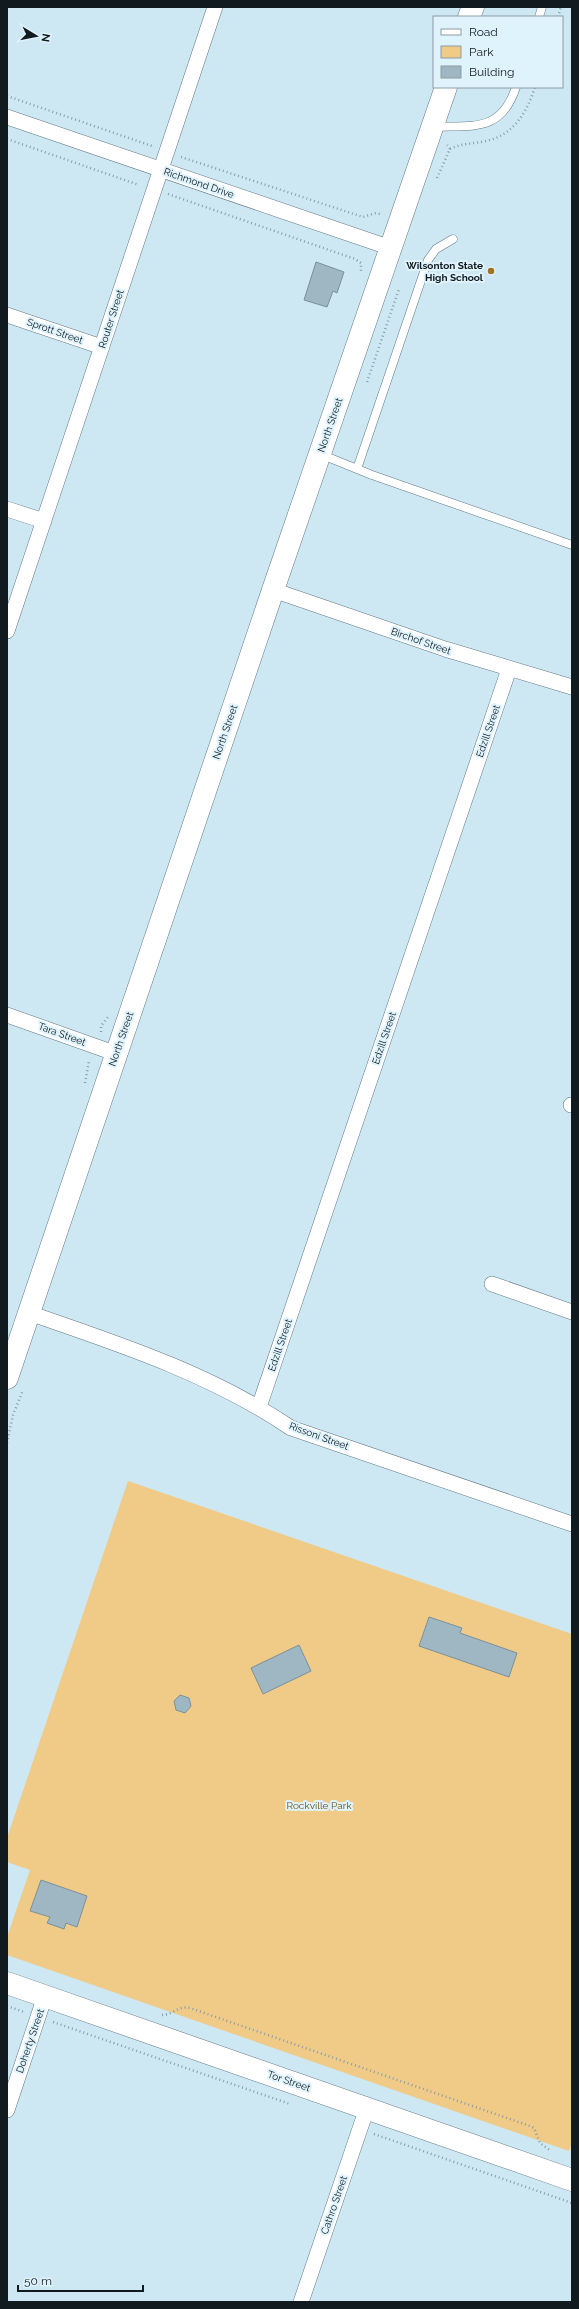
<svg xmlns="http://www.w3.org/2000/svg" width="579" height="2309" font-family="Raleway,sans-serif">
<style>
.green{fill:#f0ca87}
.building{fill:#9fb7c3;stroke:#79919c}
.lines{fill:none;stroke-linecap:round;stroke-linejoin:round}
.lane-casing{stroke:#637a86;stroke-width:9}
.street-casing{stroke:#637a86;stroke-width:16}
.secondary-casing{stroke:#637a86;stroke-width:23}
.path{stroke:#8a9ea7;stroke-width:2.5;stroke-dasharray:1 3;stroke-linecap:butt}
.lane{stroke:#fff;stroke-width:8}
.street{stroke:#fff;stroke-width:15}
.secondary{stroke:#fff;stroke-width:22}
.poi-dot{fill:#9c7422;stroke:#dff3fd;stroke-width:1.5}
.labels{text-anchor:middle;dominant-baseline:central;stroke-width:4;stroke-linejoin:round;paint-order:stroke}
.street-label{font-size:10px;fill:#111a1e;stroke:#dff3fd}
.poi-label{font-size:10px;font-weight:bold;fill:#111a1e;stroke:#dff3fd;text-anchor:end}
.park-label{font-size:10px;fill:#6e5219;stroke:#dff3fd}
</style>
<rect width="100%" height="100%" fill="#cde7f3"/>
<path class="green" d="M128,1481L572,1634V2143L569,2151L7,1955V1937L30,1870L7,1862V1838Z"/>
<path class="building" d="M316,262L344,272L337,293L333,291L327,307L304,300Z
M429,1617L462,1628L460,1633L517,1653L509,1677L419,1646Z
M299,1645L311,1671L263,1694L251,1668Z
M180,1695L189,1698L191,1706L185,1713L176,1710L174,1701Z
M41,1880L87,1896L77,1927L66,1923L64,1929L47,1923L50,1917L30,1911Z"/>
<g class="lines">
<defs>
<path id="lane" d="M539,17L542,7
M433,127C473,125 501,133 516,87
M320,454L372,475L572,545
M357,469L428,260L436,249L453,239"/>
<path id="street" d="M7,117L391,248
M7,315L102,347
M7,509L44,521
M273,590L445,649L572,687
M7,631L215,7
M7,1015L117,1054
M571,1105H572
M492,1284L572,1312
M29,1313C119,1344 211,1374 291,1428L572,1524
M259,1407L509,669
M7,2110L45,1996
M301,2302L367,2108"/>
<path id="secondary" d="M469,17L473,7
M7,1378L273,590L446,87
M7,1983L572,2180"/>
</defs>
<use href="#lane" class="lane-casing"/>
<use href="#street" class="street-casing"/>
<use href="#secondary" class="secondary-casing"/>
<path class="path" d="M558,17L561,7
M7,96L152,146
M7,139L139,185
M450,149C462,143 473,144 486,141C514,135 527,112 535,87
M181,157L363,217L376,213L380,214
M437,178L450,149L447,145
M168,194L355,259L361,263V271
M367,382L399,289
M101,1032V1026L108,1017
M85,1083L89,1061
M7,1443L13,1415L23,1390
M7,2006L24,2012
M162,2015C173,2015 178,2005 190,2008L530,2126L534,2128L540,2143L551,2151
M53,2022L290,2104
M374,2134L572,2203"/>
<use href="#lane" class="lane"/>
<use href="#street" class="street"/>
<use href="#secondary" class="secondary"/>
</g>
<circle class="poi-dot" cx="491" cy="271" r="4"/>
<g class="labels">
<g class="street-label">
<text transform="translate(199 183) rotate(19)">Richmond Drive</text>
<text transform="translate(111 319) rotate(-72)">Router Street</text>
<text transform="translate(55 331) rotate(19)">Sprott Street</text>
<text transform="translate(330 425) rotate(-71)">North Street</text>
<text transform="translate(421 641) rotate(19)">Birchof Street</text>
<text transform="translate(488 731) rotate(-71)">Edzill Street</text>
<text transform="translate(225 732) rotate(-71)">North Street</text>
<text transform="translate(62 1034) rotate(20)">Tara Street</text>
<text transform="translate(384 1038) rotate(-71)">Edzill Street</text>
<text transform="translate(121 1039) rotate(-71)">North Street</text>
<text transform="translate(280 1345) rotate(-71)">Edzill Street</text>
<text transform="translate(319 1436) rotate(20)">Rissoni Street</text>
<text transform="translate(30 2041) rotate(-71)">Doherty Street</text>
<text transform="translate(289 2081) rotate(19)">Tor Street</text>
<text transform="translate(334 2205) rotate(-71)">Cathro Street</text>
</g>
<g class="poi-label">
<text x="483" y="265">Wilsonton State<tspan x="483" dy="12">High School</tspan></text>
</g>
<g class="park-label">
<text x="319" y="1805">Rockville Park</text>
</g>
</g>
<rect width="579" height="2309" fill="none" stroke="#111a1e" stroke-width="16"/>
<rect x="433" y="16" width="130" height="72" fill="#dff3fd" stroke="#8d9ca4"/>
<rect x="441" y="29" width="20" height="6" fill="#ffffff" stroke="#8d9ca4"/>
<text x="469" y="36" font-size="12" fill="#111a1e">Road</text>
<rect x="441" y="46" width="20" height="12" fill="#f0ca87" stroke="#8d9ca4"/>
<text x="469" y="56" font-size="12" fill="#111a1e">Park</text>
<rect x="441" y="66" width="20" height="12" fill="#9fb7c3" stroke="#8d9ca4"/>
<text x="469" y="76" font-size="12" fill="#111a1e">Building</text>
<g transform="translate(36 36) rotate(100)" stroke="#dff3fd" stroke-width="3" paint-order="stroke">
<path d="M0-3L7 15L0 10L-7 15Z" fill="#111a1e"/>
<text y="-6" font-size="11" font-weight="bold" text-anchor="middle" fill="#111a1e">N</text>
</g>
<path d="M18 2285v6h125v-6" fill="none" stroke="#111a1e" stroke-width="2"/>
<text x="24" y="2285" font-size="12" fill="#111a1e" stroke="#dff3fd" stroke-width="3" paint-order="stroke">50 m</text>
</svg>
